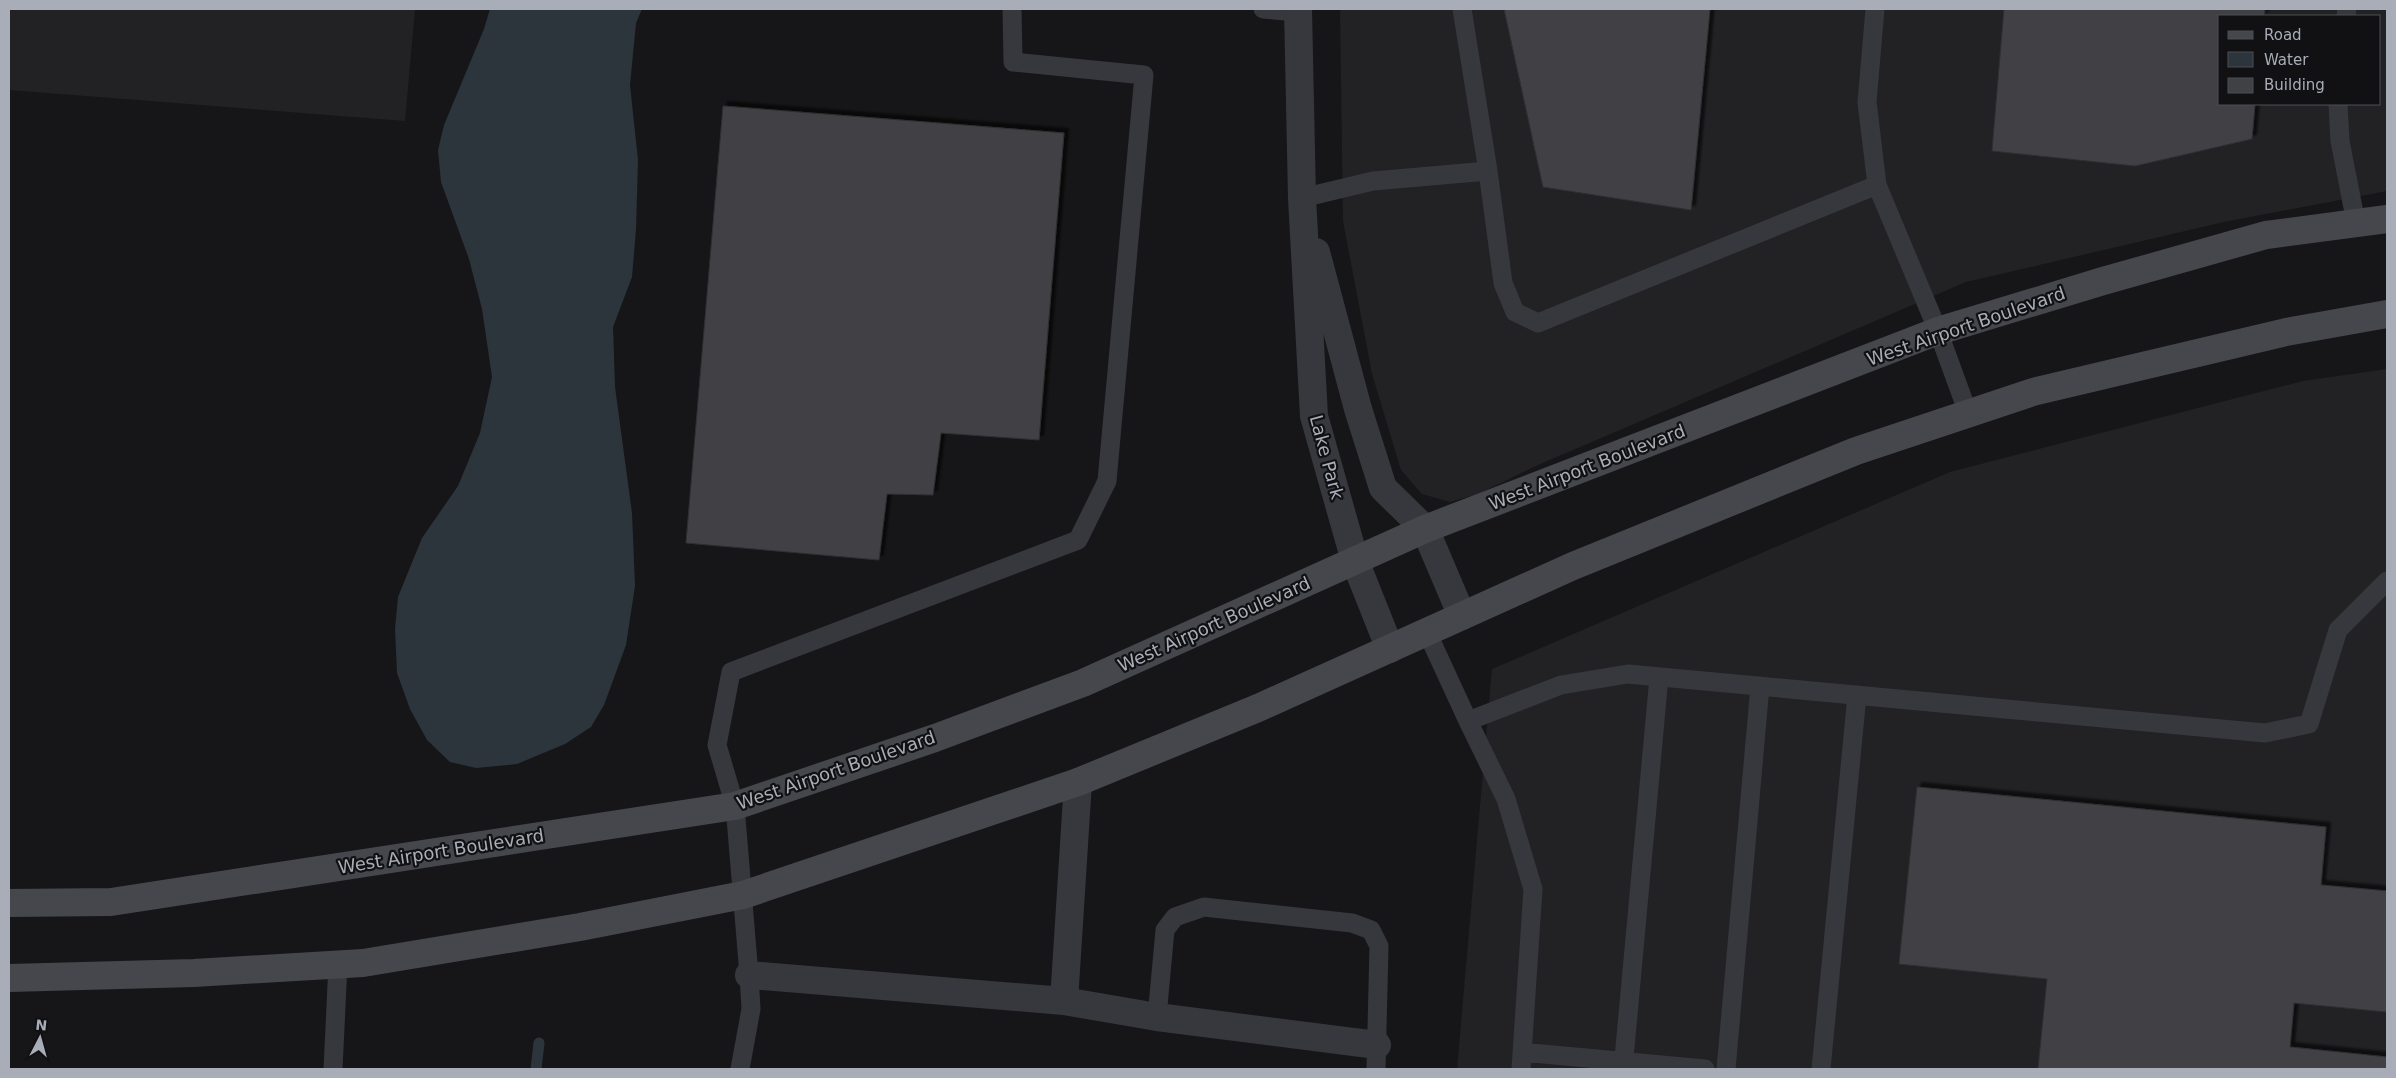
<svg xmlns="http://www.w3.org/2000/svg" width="2396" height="1078" font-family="'DejaVu Sans',sans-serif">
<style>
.built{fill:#222225;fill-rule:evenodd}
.water{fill:#2c353c}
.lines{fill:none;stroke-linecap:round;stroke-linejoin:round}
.stream{stroke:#2c353c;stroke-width:11}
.building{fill:#404145;stroke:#303034;filter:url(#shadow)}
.service{stroke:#37383d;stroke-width:19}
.minor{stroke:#37383d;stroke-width:28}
.secondary{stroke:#45474d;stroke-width:28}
.labels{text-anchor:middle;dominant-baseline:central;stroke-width:4.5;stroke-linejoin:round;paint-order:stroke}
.street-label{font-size:18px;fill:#a8adb8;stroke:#111113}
</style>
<defs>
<filter id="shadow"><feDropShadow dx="4.5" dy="-4.5" stdDeviation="1" flood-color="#0009"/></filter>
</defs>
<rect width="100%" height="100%" fill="#161618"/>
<path class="built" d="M9,9H415L405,121L9,90Z
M1340,9H2387V191L2224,222L1966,282L1538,465L1478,494L1450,502L1422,494L1401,470L1372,374L1343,221ZM2220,16H2380V104H2220Z
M2387,369V1069H1457L1492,669L1950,472L2303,381Z"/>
<path class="water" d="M490,9H642L636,23L630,85L638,160L636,229L632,277L613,327L615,387L632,513L635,586L626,645L604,705L591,727L565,744L517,764L476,768L450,762L427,740L410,709L397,673L395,629L398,597L422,538L458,486L480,433L492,377L482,309L469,259L441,182L438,150L444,125L484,29Z"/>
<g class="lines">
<path class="stream" d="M536,1069L539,1043"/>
</g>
<path class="building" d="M1504,9H1710L1691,210L1543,187Z
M2004,9H2265L2264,16H2220V104H2255L2252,139L2135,166L1992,151Z
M723,106L1064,133L1039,440L941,433L933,495L887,494L879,560L686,543Z
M1917,787L2326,827L2321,885L2387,891V1012L2294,1003L2290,1047L2387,1057V1069H2038L2047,979L1899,964Z"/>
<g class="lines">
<path class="service" d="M1263,9L1298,12
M1462,9L1488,171
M1875,9L1867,102L1877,185L1938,331L1968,413
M2346,16L2347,9
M2338,104L2340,141L2356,223
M1302,198L1373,181L1488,171L1503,283L1515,312L1538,323L1877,185
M1427,632L1468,721L1561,685L1628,674L2265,733L2309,724L2338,630L2387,581
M1468,721L1506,799L1533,889L1521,1069
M1157,1017L1165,930L1175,917L1204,907L1352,923L1371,930L1379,946L1376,1069
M1522,1052L1705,1069
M333,1069L338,964
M740,1069L751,1009L749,975L735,806L717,745L731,672L1078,540L1107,481L1144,75L1013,62L1012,9
M1623,1069L1659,677
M1726,1069L1760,686
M1821,1069L1857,695"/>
<path class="minor" d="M1298,9L1302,198L1314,416L1355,561L1390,649
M1316,252L1358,409L1383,488L1425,529L1462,616
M749,975L1064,1001L1157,1017L1377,1045
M1064,1001L1078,782"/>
<path class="secondary" d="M9,903L111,902L735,806L935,738L1083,683L1425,529L1938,331L2103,281L2266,235L2387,219
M9,978L194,973L363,963L580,927L743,895L1078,782L1258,708L1573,566L1856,451L2033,392L2286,332L2387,314"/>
</g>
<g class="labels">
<g class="street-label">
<text transform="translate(1966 326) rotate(-19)">West Airport Boulevard</text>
<text transform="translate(1327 457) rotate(75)">Lake Park</text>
<text transform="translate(1587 467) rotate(-21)">West Airport Boulevard</text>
<text transform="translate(1214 624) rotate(-24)">West Airport Boulevard</text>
<text transform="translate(836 770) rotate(-19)">West Airport Boulevard</text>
<text transform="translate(441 851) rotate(-9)">West Airport Boulevard</text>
</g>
</g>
<rect width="2396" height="1078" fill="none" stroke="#a8adb8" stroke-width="20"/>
<rect x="2218" y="15" width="162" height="90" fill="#111113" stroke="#4d4f55"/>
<rect x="2228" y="31" width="25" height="8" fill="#45474d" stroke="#4d4f55"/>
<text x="2264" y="40" font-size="15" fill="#a8adb8">Road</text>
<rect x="2228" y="52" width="25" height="15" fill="#2c353c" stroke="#4d4f55"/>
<text x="2264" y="65" font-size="15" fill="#a8adb8">Water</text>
<rect x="2228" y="78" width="25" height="15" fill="#404145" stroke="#4d4f55"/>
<text x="2264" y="90" font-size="15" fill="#a8adb8">Building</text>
<g transform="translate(40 1038) rotate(6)" stroke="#111113" stroke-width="4" paint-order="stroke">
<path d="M0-4L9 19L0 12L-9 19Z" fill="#a8adb8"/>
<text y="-8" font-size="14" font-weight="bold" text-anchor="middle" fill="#a8adb8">N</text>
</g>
</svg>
